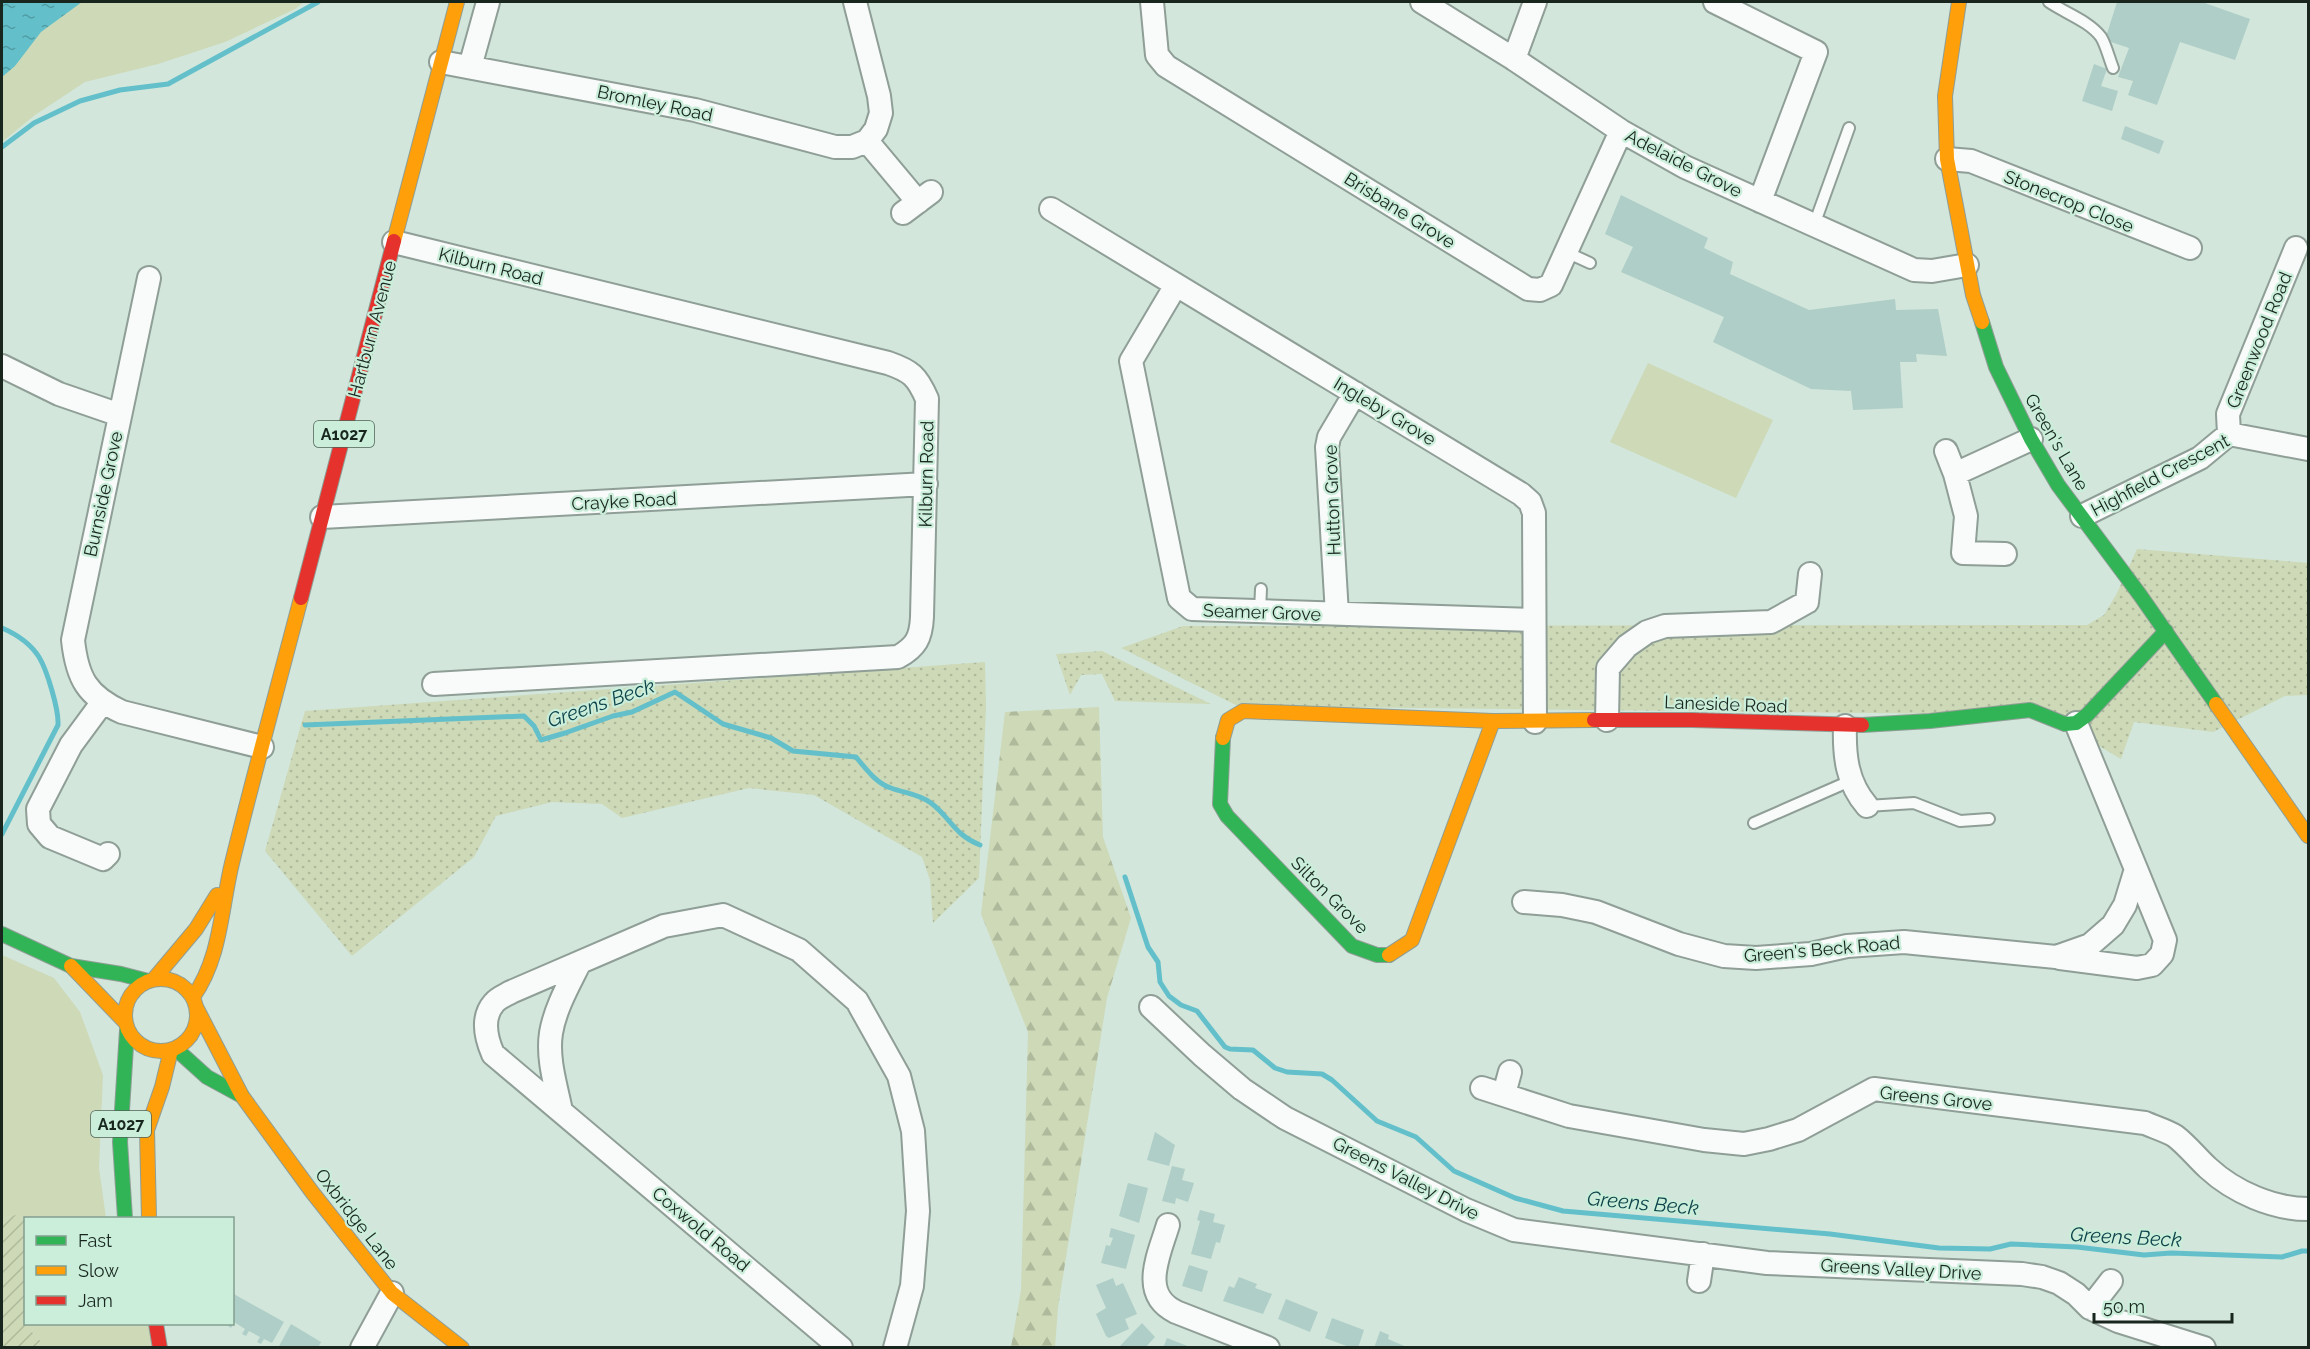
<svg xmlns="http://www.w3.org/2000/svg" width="2310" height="1349" font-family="Raleway,sans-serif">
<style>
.grass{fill:url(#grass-dots)}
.forest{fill:url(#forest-firs)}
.park{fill:#cdd9b7}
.garden{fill:url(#garden-furrows)}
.water{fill:url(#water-ripples)}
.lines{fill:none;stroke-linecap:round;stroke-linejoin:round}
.stream{stroke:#63c0ca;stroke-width:5}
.building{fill:#afcec7}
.lane-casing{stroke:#8f9e96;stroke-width:14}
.street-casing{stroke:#8f9e96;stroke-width:26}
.fast-casing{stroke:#8f9e96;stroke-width:16}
.slow-casing{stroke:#8f9e96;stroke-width:16}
.jam-casing{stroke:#8f9e96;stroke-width:16}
.lane{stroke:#f8fbfa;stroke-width:10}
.street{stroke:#f8fbfa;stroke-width:22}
.fast{stroke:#30b455;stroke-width:14}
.slow{stroke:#ff9f0a;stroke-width:14}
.jam{stroke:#e5322d;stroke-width:14}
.labels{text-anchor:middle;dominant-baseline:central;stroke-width:4.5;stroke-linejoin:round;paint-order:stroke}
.shield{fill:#caeeda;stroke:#4d6256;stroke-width:1.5}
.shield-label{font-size:16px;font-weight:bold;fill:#18261e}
.street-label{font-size:18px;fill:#18261e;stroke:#caeeda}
.water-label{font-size:20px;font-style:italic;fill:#0e444b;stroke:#caeeda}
</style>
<defs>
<pattern id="grass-dots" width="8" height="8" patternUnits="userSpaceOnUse" patternTransform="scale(1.5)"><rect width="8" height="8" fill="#cdd9b7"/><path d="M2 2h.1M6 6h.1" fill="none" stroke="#afba9d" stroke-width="1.8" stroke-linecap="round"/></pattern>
<pattern id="forest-firs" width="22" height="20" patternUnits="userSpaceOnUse" patternTransform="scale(1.5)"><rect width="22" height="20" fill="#cdd9b7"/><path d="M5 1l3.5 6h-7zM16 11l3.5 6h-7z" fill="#afba9d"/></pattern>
<pattern id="garden-furrows" width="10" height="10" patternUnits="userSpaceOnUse" patternTransform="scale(1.5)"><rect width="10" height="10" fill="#cdd9b7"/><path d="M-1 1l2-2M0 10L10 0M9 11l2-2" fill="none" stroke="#afba9d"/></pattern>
<pattern id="water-ripples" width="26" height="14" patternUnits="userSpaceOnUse" patternTransform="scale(1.5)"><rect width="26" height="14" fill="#63c0ca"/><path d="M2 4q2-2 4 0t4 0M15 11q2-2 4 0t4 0" fill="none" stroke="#519ca3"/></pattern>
</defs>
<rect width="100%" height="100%" fill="#d2e6db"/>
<path class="grass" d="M2137,549L2308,563V695L2285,696L2213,732L2134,722L2121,759L2047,715L1238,706L1121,648L1183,626L2087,625L2104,615L2117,593Z
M1102,651L1211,704L1115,701L1102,674L1081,675L1070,695L1056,654Z
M985,662L986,707L979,878L933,923L930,880L922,857L814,795L749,788L622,818L602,804L552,802L496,816L474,857L352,956L265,851L305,711Z"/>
<path class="forest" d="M1099,707L1103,837L1131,918L1107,998L1058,1308L1055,1347H1011L1021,1290L1028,1032L981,914L1005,712Z"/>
<path class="park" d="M2,2H304L295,9L225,42L158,64L85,82L35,115L2,142Z
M1648,363L1773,420L1736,498L1610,442Z
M2,955L54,978L80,1012L103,1075L99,1168L106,1218H26L25,1222L19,1214L2,1219Z
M39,1324H147L156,1347H46L31,1331Z"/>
<path class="garden" d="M19,1214L25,1222L26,1324H39L31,1331L46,1347H2V1219Z"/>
<path class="water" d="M2,2H82L41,32L15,66L2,77Z"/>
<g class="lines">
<path class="stream" d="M2,147L34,123L80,101L120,90L168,84L318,2
M2,628C16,634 30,643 39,657C47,670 59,710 58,725L2,834
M305,725L524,716L534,726L541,740L565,733L613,716L632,712L675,692L723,724L771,738L793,751L856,757C866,769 876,783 891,788C904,793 919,794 931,803C951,818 953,834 980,845
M1125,877L1148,947L1158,962L1160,982L1169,996L1181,1005L1197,1011L1225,1047L1230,1049L1253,1050L1275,1068L1287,1072L1322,1074L1332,1080L1377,1121L1416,1137L1454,1171L1515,1198L1563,1211L1830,1234L1939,1248L1990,1249L2011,1244L2077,1247L2144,1255L2171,1253L2282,1257L2302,1251H2308"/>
</g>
<path class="building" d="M2117,2H2202L2250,19L2235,60L2180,42L2157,105L2128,95L2133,81L2118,77L2129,48L2105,40Z
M2094,64L2107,69L2101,86L2118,91L2112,111L2082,101Z
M2125,126L2164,141L2159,154L2121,139Z
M1621,195L1708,238L1704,248L1733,262L1730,274L1809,310L1895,299L1896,310L1938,309L1947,356L1916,354L1917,362H1900L1903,408L1853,410L1851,391L1811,389L1713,342L1724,317L1621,272L1633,247L1605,234Z
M1155,1132L1175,1145L1169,1166L1147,1160Z
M1172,1166L1185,1169L1182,1180L1194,1183L1188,1202L1176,1198L1175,1204L1162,1201Z
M1128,1183L1148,1188L1139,1223L1119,1216Z
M1200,1210L1215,1214L1213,1222L1225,1225L1220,1243L1216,1242L1211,1259L1191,1254L1200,1221L1197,1220Z
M1111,1228L1135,1235L1126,1269L1101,1263L1106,1245L1110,1246L1113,1238L1109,1237Z
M1189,1265L1208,1271L1202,1292L1182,1286Z
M1239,1277L1257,1284L1255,1288L1272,1294L1263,1314L1223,1301L1229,1286L1234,1288Z
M1113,1278L1116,1286L1123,1283L1137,1314L1125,1319L1129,1329L1109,1338L1106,1336L1096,1314L1106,1308L1096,1285Z
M232,1293L284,1322L272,1343L264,1339L261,1344L257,1342L260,1337L249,1331L246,1336L242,1334L245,1329L234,1322L231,1328L228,1326L232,1324Z
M1286,1299L1318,1312L1310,1332L1278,1319Z
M1332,1318L1364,1330L1358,1348H1352L1325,1338Z
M1142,1323L1155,1337L1145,1348H1121L1120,1346Z
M291,1324L321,1342L318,1348H278Z
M1380,1331L1389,1335L1388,1339L1409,1348H1374Z
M1167,1338L1190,1347V1348H1163Z"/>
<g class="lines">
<defs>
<path id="lane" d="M2049,2C2065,13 2089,21 2101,37C2106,45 2109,58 2113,68
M1818,214L1849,128
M1566,252L1590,263
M1260,611L1261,589
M1867,806L1914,803L1960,821L1989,819
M1754,823L1850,781"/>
<path id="street" d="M1152,2L1157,55L1166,66L1528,289L1540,290L1551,285L1621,131
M1422,2L1514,59L1621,131L1685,167L1914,270L1932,271L1967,265
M1715,2L1816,52L1760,201
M1514,59L1535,2
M441,62L695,110L835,147H852L867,141L876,129L881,113L879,96L855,2
M470,67L488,2
M867,141L918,202
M1947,159L1971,161L2190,248
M1051,209L1521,494L1530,502L1534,513L1535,722
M903,213L931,192
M394,242L888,363C911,371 917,376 927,399L922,617C921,638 916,647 898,657L434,684
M149,278L73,640C77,678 87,696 122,712L262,747
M1176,285L1131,361L1179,598L1192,609L1534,620
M2,366L59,394L120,415
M2229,434L2228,414L2296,248
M1946,451L1955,474
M2082,516L2200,458L2229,434L2308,449
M322,517L926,484
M2005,554L1963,553L1966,516L1955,474L2031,439
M1337,614L1327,447L1329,437L1355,393
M102,703L71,745L38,809L39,824L50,837L103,859L108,854
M1607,720L1608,668L1627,646L1647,632L1665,626L1771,622L1807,602L1810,574
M1845,726C1844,756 1847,783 1867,806
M1524,902L1562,905L1596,912L1679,944L1724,956L1756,958L1811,954L1847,946L1904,942L2056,957L2090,945L2113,925L2125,905L2136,869L2076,723
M2060,958L2137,968L2152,965L2162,954L2165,940L2136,869
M1151,1007L1202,1055L1242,1089L1285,1118L1466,1210L1514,1230L1767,1263L2022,1274L2042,1277L2059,1283L2076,1294L2090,1308L2118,1321L2204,1348
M1482,1088L1569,1116L1704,1140L1744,1144L1769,1139L1798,1130L1874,1089L2145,1123C2154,1127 2167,1131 2175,1136C2187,1145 2197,1158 2208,1168C2234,1192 2273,1209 2308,1209
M1504,1094L1510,1072
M561,1111C556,1086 547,1059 551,1033C555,1009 568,986 579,964
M1168,1225C1159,1255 1139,1294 1176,1312L1268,1348
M1699,1281L1703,1254
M2090,1308L2111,1281
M362,1348L392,1293
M841,1348L493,1054C486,1038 481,1018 494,1003C498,998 506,995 511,992L664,926L723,915L799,950L857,1001L899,1076L913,1131L918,1211L912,1286L895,1348"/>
<path id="fast" d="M1982,322L1996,367L2031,439L2058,485L2140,595L2216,704
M1862,725L1930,721L2030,710L2065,724L2076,723L2087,715L2166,631
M1223,738L1220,804L1227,816L1352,946L1377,955H1389
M2,934L71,966L121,974L148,981
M176,1049L207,1077L242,1096
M125,1218L120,1142L127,1030"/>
<path id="slow" d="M1959,2L1945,96L1947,159L1973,295L1982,322
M394,241L457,2
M2216,704L2308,836
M1223,738L1228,720L1243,711L1493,721L1594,720
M1389,955L1412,940L1493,721
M71,966L125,1022
M125 1015a36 36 0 1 1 72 0a36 36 0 1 1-72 0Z
M154,979L196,929L217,895
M193,997C221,958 221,908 232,863C254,774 278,686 301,598
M196,1007L242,1096L312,1192L392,1293L462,1348
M149,1218L147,1130L162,1087L171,1050"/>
<path id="jam" d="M301,598L394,241
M1594,720H1692L1862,725
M156,1324L160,1348"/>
</defs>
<use href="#lane" class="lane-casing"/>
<use href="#street" class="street-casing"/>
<use href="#fast" class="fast-casing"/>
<use href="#slow" class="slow-casing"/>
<use href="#jam" class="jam-casing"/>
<use href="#lane" class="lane"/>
<use href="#street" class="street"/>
<use href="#fast" class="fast"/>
<use href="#slow" class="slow"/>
<use href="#jam" class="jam"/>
</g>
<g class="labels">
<g class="shield">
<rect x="314" y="421" width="60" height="26" rx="4.5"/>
<rect x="91" y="1111" width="60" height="26" rx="4.5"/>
</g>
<g class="shield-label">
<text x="344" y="434">A1027</text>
<text x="121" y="1124">A1027</text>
</g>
<g class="street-label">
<text transform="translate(655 103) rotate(12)">Bromley Road</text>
<text transform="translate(1684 163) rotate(27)">Adelaide Grove</text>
<text transform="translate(2069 201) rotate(22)">Stonecrop Close</text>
<text transform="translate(1400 210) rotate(32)">Brisbane Grove</text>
<text transform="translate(491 266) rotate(14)">Kilburn Road</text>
<text transform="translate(372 329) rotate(-75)">Hartburn Avenue</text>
<text transform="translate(2259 340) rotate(-68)">Greenwood Road</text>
<text transform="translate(1385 411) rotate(31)">Ingleby Grove</text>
<text transform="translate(2057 442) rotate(60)">Green's Lane</text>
<text transform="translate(926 474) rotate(-89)">Kilburn Road</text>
<text transform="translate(2160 475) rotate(-28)">Highfield Crescent</text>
<text transform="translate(103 494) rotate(-78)">Burnside Grove</text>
<text transform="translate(1332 500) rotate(-92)">Hutton Grove</text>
<text transform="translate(624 501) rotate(-3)">Crayke Road</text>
<text transform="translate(1262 612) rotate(2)">Seamer Grove</text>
<text transform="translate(1726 704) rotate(2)">Laneside Road</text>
<text transform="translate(1330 895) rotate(45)">Silton Grove</text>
<text transform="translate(1822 949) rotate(-5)">Green's Beck Road</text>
<text transform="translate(1936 1098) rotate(6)">Greens Grove</text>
<text transform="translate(1406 1178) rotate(27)">Greens Valley Drive</text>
<text transform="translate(357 1219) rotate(52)">Oxbridge Lane</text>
<text transform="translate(701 1229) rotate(40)">Coxwold Road</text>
<text transform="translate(1901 1269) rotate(3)">Greens Valley Drive</text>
</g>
<g class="water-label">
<text transform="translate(601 703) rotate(-19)">Greens Beck</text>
<text transform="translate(1643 1203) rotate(5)">Greens Beck</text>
<text transform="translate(2126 1237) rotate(3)">Greens Beck</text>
</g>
</g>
<rect width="2310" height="1349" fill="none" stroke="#18261e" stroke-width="6"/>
<rect x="24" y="1217" width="210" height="108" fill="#caeeda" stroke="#839e8f" stroke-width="1.5"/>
<rect x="36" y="1236" width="30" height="9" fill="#30b455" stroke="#839e8f" stroke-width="1.5"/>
<text x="78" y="1247" font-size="18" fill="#18261e">Fast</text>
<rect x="36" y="1266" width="30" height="9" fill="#ff9f0a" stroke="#839e8f" stroke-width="1.5"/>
<text x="78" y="1277" font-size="18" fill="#18261e">Slow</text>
<rect x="36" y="1296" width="30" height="9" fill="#e5322d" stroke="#839e8f" stroke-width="1.5"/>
<text x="78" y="1307" font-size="18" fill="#18261e">Jam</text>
<path d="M2094 1313v9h138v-9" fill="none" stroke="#18261e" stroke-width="3"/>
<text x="2103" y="1313" font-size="18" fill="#18261e" stroke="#caeeda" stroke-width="4.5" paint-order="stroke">50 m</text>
</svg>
